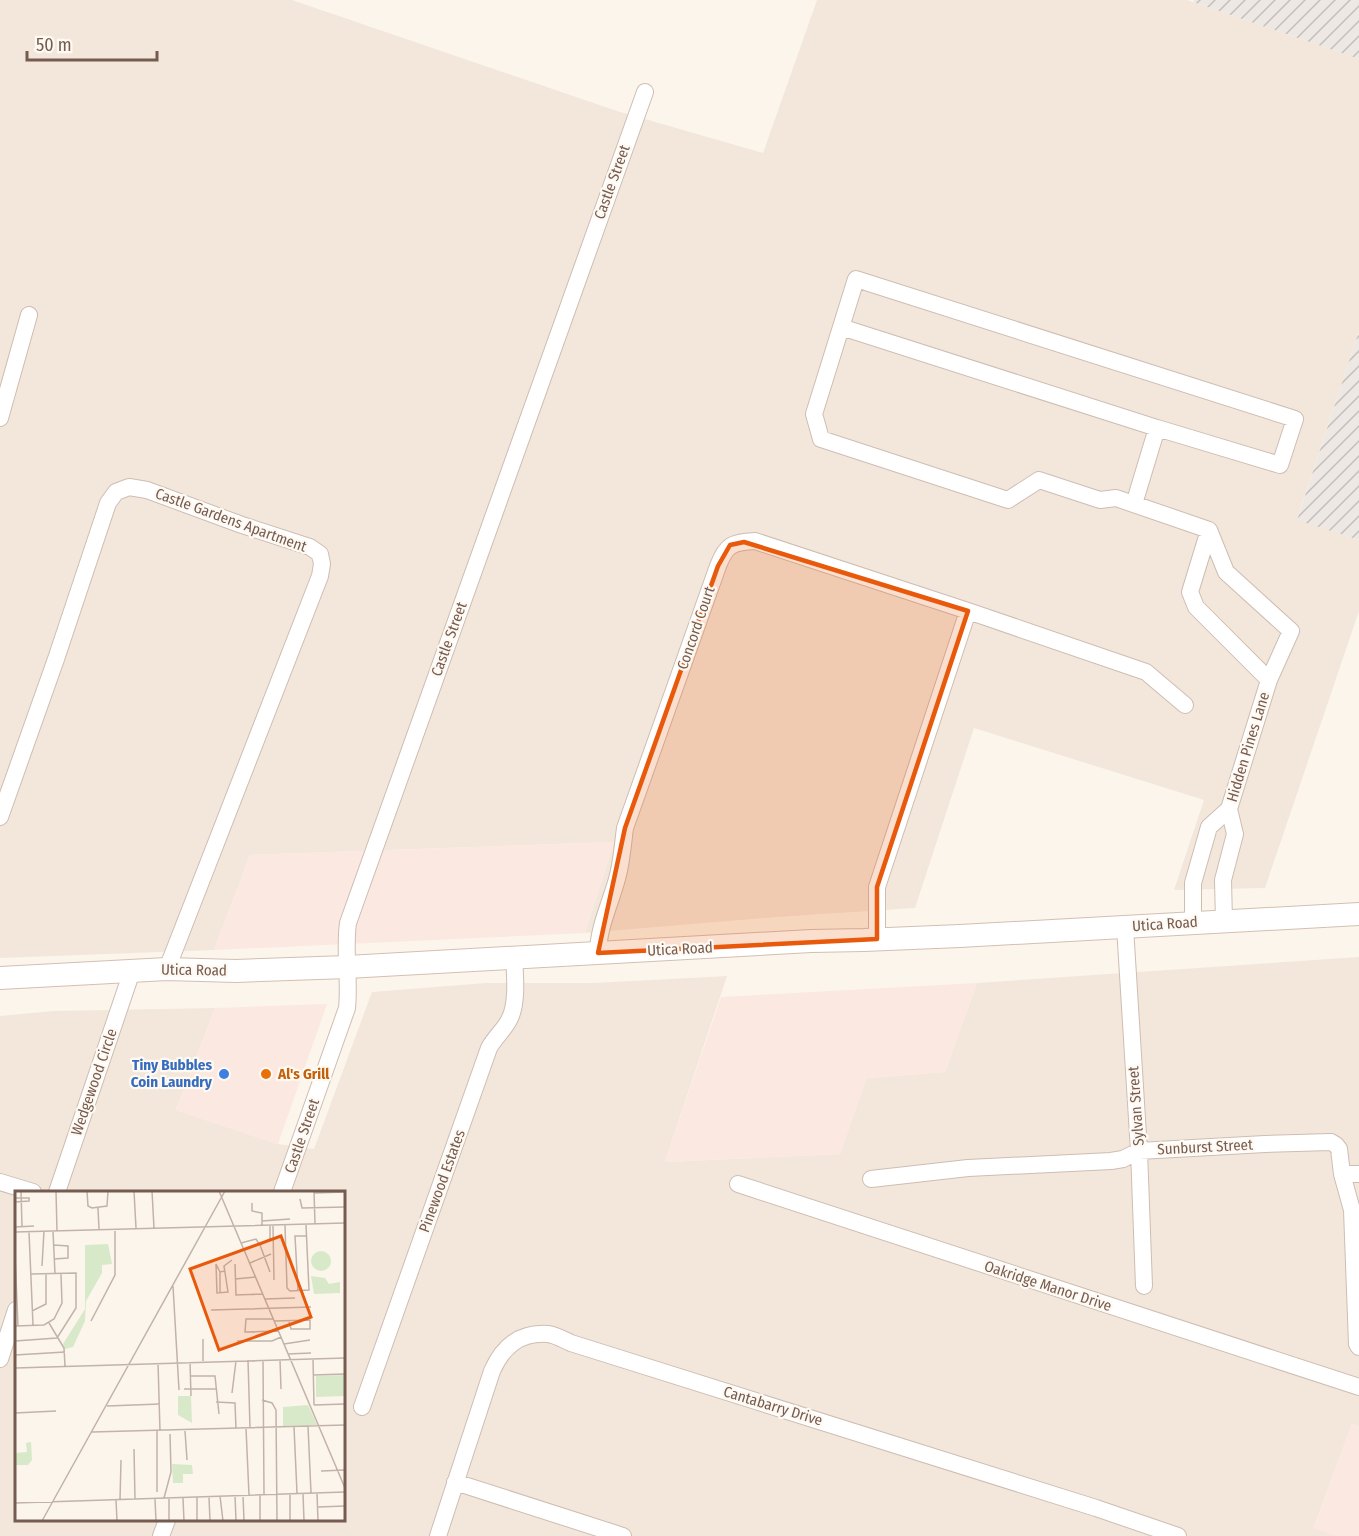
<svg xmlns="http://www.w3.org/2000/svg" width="1359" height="1536" font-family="'Fira Sans Condensed',sans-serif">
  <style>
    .residential { fill: #f3e7db; fill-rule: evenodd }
    .commercial { fill: #fbe8e1 }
    .industrial { fill: url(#industrial-furrows) }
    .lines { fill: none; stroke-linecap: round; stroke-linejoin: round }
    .minor-casing { stroke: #cebdb2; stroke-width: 18 }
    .secondary-casing { stroke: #d3bfb2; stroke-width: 24 }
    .minor { stroke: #fff; stroke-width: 16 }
    .secondary { stroke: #fff; stroke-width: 22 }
    .marked { fill: #e8590c; fill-opacity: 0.2; stroke: #e8590c; stroke-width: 4.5; stroke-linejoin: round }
    .shop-dot { fill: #3f7fe0; stroke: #fef9f2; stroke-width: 2 }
    .food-dot { fill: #e8710a; stroke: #fef9f2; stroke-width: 2 }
    .labels { text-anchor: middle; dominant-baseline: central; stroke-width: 4.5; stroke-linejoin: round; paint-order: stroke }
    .street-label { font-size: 15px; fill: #765c50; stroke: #fef9f2 }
    .shop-label { font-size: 15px; font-weight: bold; fill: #366cbe; stroke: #fef9f2; text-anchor: end }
    .food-label { font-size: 15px; font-weight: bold; fill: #c56008; stroke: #fef9f2; text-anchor: start }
    .inset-road { fill: none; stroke: #c2b3a9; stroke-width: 1.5 }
    .view { fill: #e8590c; fill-opacity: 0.15; stroke: #e8590c; stroke-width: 3 }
    .inset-edge { fill: none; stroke: #765c50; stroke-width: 3 }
  </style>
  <defs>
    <pattern id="industrial-furrows" width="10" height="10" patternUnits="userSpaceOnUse" patternTransform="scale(1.5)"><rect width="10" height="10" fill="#eee8e4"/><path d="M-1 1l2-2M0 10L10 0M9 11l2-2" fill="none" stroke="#c5bfbb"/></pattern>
  </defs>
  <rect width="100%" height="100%" fill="#fcf5ec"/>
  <path class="residential" d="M 0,0 L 292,0 L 617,111 L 763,153 L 817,0 L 1187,0 L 1359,59 L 1359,331 L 1297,519 L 1359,540 L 1359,611 L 1265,888 L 1174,890 L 1204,800 L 974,728 L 915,908 L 777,917 L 585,933 L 614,842 L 250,855 L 214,950 L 0,958 Z
    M 1359,957 L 1359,1426 L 1352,1424 L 1314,1527 L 1337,1536 L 0,1536 L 0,1016 L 53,1011 L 215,1008 L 176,1110 L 278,1144 L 314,1149 L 372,992 L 486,983 L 594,983 L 727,976 L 665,1162 L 840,1154 L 866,1078 L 945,1072 L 977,983 ZM 16,1192 L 344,1192 L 344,1520 L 16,1520 Z"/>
  <path class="commercial" d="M 614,842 L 585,933 L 214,950 L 250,855 Z
    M 977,983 L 945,1072 L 867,1078 L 840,1154 L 665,1162 L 721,997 Z
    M 327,1004 L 278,1144 L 176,1110 L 215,1008 Z
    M 1352,1424 L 1359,1426 L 1359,1536 L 1337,1536 L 1314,1528 Z"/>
  <path class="industrial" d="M 1194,0 L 1359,0 L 1359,59 L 1193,2 Z
    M 1359,331 L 1359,540 L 1297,520 Z"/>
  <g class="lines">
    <g class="minor-casing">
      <path id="minor" d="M 841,327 L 1157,428
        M 0,418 L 29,315
        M 1134,504 L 1157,428 L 1280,465 L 1295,419 L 856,279 L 814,414 L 821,439 L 1008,500 L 1039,480 L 1100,500 L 1116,498 L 1209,530 L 1226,572 L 1291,631 L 1269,680 L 1229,809 L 1209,827 L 1193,883 L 1193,922
        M 1209,530 L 1190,592 L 1196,607 L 1269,680
        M 0,817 L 56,659 L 108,503 L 116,492 L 129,487 L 147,490 L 242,525 L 310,547 L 320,554 L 322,564 L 320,576 L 167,969
        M 1224,921 L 1223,880 L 1235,834 L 1229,809
        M 1125,927 L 1139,1151 L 1144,1286
        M 877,939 L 877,887 L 968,611
        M 598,953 C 598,927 612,900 618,875 C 622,859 623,843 625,828 L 718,566 C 726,545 732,542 755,541 L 968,611 L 1146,672 L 1185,705
        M 1342,1174 L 1359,1174
        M 871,1179 L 968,1168 L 1111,1161 L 1123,1159 L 1139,1151 L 1265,1144 L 1331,1142 L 1336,1145 L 1339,1149 L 1342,1174 L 1352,1210 L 1357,1344 L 1359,1347
        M 0,1182 L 33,1192
        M 738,1184 L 1359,1387
        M 57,1192 L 132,971
        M 282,1192 L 347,1008 C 350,979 344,951 348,923 L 645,92
        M 0,1359 L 16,1310
        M 362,1407 L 489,1048 C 495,1037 504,1030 509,1020 C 518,1004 515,975 514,957
        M 455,1482 L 623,1536
        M 161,1536 L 167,1520
        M 438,1536 L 492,1371 C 503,1346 520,1332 548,1334 C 556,1335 564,1340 571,1343 L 1096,1508 L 1178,1536"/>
    </g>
    <g class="secondary-casing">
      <path id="secondary" d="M 0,978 L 167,969 L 236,971 L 347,967 L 811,941 L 864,940 L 960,936 L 1359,914"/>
    </g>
    <use href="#minor" class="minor"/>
    <use href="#secondary" class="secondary"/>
  </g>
  <path class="marked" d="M 744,542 L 968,611 L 877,887 L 877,939 L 598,953 L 625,828 L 718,566 L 730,545 Z"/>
  <circle class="shop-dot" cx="224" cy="1074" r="6"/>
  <circle class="food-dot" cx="266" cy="1074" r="6"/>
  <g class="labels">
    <g class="street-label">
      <text transform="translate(612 182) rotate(-70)">Castle Street</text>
      <text transform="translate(231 520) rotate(20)">Castle Gardens Apartment</text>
      <text transform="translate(696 628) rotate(-71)">Concord Court</text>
      <text transform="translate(449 639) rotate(-70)">Castle Street</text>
      <text transform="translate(1248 747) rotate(-73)">Hidden Pines Lane</text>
      <text transform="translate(1165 924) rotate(-4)">Utica Road</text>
      <text transform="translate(680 949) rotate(-3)">Utica Road</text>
      <text transform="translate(194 970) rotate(1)">Utica Road</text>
      <text transform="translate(94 1082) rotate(-71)">Wedgewood Circle</text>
      <text transform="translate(1136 1106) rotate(-94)">Sylvan Street</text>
      <text transform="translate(302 1136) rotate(-71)">Castle Street</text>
      <text transform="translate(1205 1147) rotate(-3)">Sunburst Street</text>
      <text transform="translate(442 1181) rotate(-70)">Pinewood Estates</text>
      <text transform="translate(1048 1286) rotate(18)">Oakridge Manor Drive</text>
      <text transform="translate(773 1406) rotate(17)">Cantabarry Drive</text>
    </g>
    <g class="shop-label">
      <text x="212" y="1065">Tiny Bubbles<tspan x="212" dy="17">Coin Laundry</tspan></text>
    </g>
    <g class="food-label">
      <text x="278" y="1074">Al's Grill</text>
    </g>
  </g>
  <g transform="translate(15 1191)">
    <rect width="330" height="330" fill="#fcf5ec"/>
    <path d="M 16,251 L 17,269 L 13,274 L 0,274 L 0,262 L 12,261 L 11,252 ZM 157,273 L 177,274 L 178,283 L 168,283 L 168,292 L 158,292 Z" fill="#d8e9ca"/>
    <path d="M 163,205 L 176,205 L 177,232 L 163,224 Z" fill="#d8e9ca"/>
    <path d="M 93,53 L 97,73 L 87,74 L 87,82 L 71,110 L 70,130 L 58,156 L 50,158 L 48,153 L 70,118 L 70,54 ZM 330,184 L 330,205 L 301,206 L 301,185 ZM 293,214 L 302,234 L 268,235 L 268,216 Z" fill="#d8e9ca"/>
    <path d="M296 70a10 10 0 1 1 20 0a10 10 0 1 1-20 0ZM 296,85 L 310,87 L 314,93 L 325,91 L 325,102 L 299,103 ZM 329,185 L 330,203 L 323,204 L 323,196 L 317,196 L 316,204 L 310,205 L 307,186 Z" fill="#d8e9ca"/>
    <path class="inset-road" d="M 6,0 L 7,35M 41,0 L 42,40M 72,0 L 73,15 L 77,17 L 92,15 L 93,0M 119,0 L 121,37M 137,0 L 139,37M 204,0 L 330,297M 299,0 L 300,33M 299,2 L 330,1M 0,7 L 14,7 L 14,10 L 0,11M 285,8 L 287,17 L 330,16M 237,12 L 237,20 L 247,22 L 247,34M 83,17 L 84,38M 247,30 L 275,28M 270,34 L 272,97 L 275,100 L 294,99 L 291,34M 258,35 L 259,89M 0,36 L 19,35M 38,40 L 40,83M 0,41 L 330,32M 14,41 L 18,134M 226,52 L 241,48 L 245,54M 39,54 L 53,55 L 53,67 L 39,68M 245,54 L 255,81M 245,54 L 255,48 L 255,35M 0,64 L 3,135M 235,72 L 256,63M 220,73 L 221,104 L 248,103M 27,75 L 29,40M 210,80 L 205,81 L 201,73 L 202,102 L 213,101 L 209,75 L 217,69M 205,81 L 205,102M 220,88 L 241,86M 158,95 L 164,199M 283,100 L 280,45 L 292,45M 250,108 L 280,107M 196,119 L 296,116M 17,120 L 31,113 L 31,83M 258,128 L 231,128 L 230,141 L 263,140M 76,130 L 100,84 L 100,38M 259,130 L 295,129 L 295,138 L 276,138 L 274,130M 34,132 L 49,157 L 50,175M 0,135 L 29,134 L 39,128 L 47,112 L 46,83M 188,148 L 188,170M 0,150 L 42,147 L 61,117 L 61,82 L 16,83M 222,150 L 257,150 L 266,146M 269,153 L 295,149M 273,163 L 296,162M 0,164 L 50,161M 298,168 L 299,214M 233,169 L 235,237M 248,169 L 249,303M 265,169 L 266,198M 175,171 L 176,205M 143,172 L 145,240M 0,177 L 330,167M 298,184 L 330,183M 175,185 L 200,185 L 204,223M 169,198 L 201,198M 217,202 L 221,170M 247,209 L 257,212 L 261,219 L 262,330M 201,211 L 220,212 L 221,238M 299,214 L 330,213M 92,215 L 145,213M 0,222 L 41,220M 293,235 L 296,302M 279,236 L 282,302M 231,237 L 234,304M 170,240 L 172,269M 77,241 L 330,234M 119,258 L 120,308M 306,280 L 330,279M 142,301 L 142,240M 275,302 L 275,330M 288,302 L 289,330M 302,302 L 303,330M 220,304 L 221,330M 228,304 L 229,330M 245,304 L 245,330M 205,305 L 208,330M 182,306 L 182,330M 194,306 L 195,330M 149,307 L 156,281 L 155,243M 154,307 L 154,330M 168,307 L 169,330M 140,308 L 141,330M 101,309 L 102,330M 105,309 L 106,269M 0,312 L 330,301M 303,316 L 330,315M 27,330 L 210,0"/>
    <path class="view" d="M 266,45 L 296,126 L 204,159 L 175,78 Z"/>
    <rect width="330" height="330" class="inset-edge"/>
  </g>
  <path d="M27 51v9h130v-9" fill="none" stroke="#765c50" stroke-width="3"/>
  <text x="36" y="51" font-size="18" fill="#765c50" stroke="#fef9f2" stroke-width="4.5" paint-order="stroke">50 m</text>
</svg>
